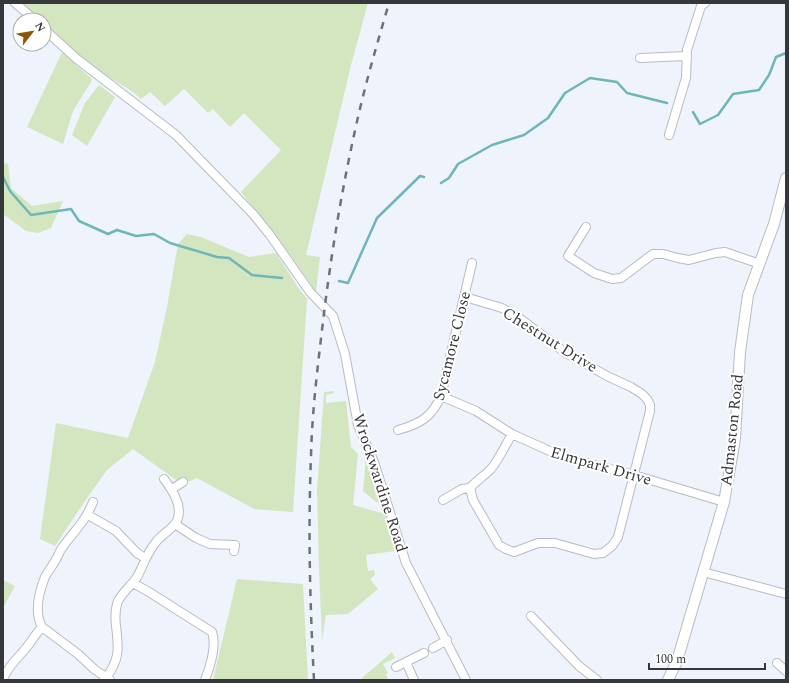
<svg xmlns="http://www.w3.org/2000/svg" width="789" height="683" font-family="Spectral,serif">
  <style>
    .green { fill: #d3e6c0 }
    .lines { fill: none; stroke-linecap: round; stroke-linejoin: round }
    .stream { stroke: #6fb6b8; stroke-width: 2.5 }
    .minor-casing { stroke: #b7bcc4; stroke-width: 10 }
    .tertiary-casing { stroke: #b7bcc4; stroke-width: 12 }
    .minor { stroke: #fff; stroke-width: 8 }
    .tertiary { stroke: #fff; stroke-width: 10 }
    .rail { stroke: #6e7276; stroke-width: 2.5; stroke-dasharray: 7 7; stroke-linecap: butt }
    .labels { text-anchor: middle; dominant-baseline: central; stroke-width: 4; stroke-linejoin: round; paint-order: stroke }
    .street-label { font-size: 16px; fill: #35383b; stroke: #fff }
  </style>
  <rect width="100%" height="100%" fill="#eef3fc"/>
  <path class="green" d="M 22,3 L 368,3 L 351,65 L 306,255 L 320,257 L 316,292 L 292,257 L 241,192 L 281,150 L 244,113 L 230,127 L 213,109 L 208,113 L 184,89 L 165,106 L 150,92 L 141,99 L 133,92 L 99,71 L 48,29 L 44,24 L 44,20 L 40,20 Z
    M 62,52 L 92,79 L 91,82 L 73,111 L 63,144 L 27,127 Z
    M 99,85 L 115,97 L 87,146 L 72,135 L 85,103 Z
    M 3,163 L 8,164 L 11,188 L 32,206 L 63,201 L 51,228 L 38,233 L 26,231 L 3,214 Z
    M 187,234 L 201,237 L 249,257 L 276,253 L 299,289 L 307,299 L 293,512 L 254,509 L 197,478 L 188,482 L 176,480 L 133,449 L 107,470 L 89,495 L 55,546 L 40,539 L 56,423 L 128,438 L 155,362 L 167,307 L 178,244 Z
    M 334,391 L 334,393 L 326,395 L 326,403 L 346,401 L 351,447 L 358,454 L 353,505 L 385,514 L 395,551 L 366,555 L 368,571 L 374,570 L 375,575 L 370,579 L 378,589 L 348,614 L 326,615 L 322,641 L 319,568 L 317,491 L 324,392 Z
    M 366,458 L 370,459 L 377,482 L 382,503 L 376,502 L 363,491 Z
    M 237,579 L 303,584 L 308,680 L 213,680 Z
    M 3,580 L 15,586 L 3,608 Z
    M 392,652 L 395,658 L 383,664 L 388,673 L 386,675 L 389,680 L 363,680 L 362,678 Z"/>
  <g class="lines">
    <path class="stream" d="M 693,112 L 700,124 L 718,115 L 733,94 L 759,90 L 769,75 L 776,57 L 786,53
      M 3,177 L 10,191 L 31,215 L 71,209 L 79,221 L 108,234 L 117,230 L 136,236 L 154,234 L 170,243 L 217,257 L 229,258 L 252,275 L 282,278
      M 441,183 L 449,178 L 458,164 L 492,145 L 524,135 L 548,118 L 565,93 L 590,78 L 617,82 L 627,93 L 667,103
      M 339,281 L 348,283 L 377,218 L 420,176 L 424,177"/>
    <g class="minor-casing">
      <path id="minor" d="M 15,3 L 35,20
        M 44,29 L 77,59 L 176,135 L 253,214 L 270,235 L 310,292 L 333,316 L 345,354 L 358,425 L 374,462 L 406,563 L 466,680
        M 640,58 L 687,56
        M 669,135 L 686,78 L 687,50 L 701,6 L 705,3
        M 586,227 L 568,256 L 594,273 L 612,279 L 621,278 L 653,254 L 663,254 L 678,258 L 689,260 L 716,253 L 725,252 L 760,264
        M 465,297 L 502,308 L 518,317 L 566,353 L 609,377 L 631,387 L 642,394 L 647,399 L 650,405 L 650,411 L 618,537 L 612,546 L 603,553 L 594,554 L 555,543 L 538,543 L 514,552 L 506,549 L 499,545 L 473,500 L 470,488 C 476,481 484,476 491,469 C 499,459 505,446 512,434
        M 441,396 L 476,411 L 512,434 L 563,457 L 634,475 L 724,502
        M 398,430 C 420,424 432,417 441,396 L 472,263
        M 172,489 L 183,482
        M 443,500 L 462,489 L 470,488
        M 93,502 C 85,522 74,531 62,548 C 59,552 58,557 55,561 C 52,567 48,571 45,577 C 39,592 34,612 42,627 L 78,654 L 94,669 L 110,680
        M 88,515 L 116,531 L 137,553 L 145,558
        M 175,524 L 196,538 L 210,544 L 235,545 L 234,551
        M 703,572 L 786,594
        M 133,583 L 149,592 L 212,632 C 217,646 210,667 205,680
        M 531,616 L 579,666 L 597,680
        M 433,648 L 447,640
        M 406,662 L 414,680
        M 777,663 L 786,671
        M 396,667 L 424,653
        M 3,679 C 8,666 18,658 26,648 C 32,641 36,633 42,627
        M 104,680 C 120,661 119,649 116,626 C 115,618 115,609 118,601 C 123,592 131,586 137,577 C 144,565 146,554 156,542 C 162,534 176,527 178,518 C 182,504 172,490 164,479"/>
    </g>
    <g class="tertiary-casing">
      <path id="tertiary" d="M 668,680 L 677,661 L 724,502 L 735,439 L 740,352 L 748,295 L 774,224 L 786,178"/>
    </g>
    <use href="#minor" class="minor"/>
    <use href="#tertiary" class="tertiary"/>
    <path class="rail" d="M 314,680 C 310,606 308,531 311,456 C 312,414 317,372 322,330 C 330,261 341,193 356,126 C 365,85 377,44 389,3"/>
  </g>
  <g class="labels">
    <g class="street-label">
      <text transform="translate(550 340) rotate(32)">Chestnut Drive</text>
      <text transform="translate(452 346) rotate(-76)">Sycamore Close</text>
      <text transform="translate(732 430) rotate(-84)">Admaston Road</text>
      <text transform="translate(601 466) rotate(16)">Elmpark Drive</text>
      <text transform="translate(380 483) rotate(72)">Wrockwardine Road</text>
    </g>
  </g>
  <rect width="789" height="683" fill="none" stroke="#35383b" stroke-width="8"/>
  <g transform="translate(32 32) rotate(59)"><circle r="19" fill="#ffffff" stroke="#aeafb1"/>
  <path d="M0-3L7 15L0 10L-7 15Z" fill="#8b5605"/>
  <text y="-6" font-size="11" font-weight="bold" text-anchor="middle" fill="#35383b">N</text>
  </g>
  <path d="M649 663v6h116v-6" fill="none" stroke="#35383b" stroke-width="2"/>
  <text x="655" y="663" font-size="12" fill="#35383b" stroke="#ffffff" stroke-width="3" paint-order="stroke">100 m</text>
</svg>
